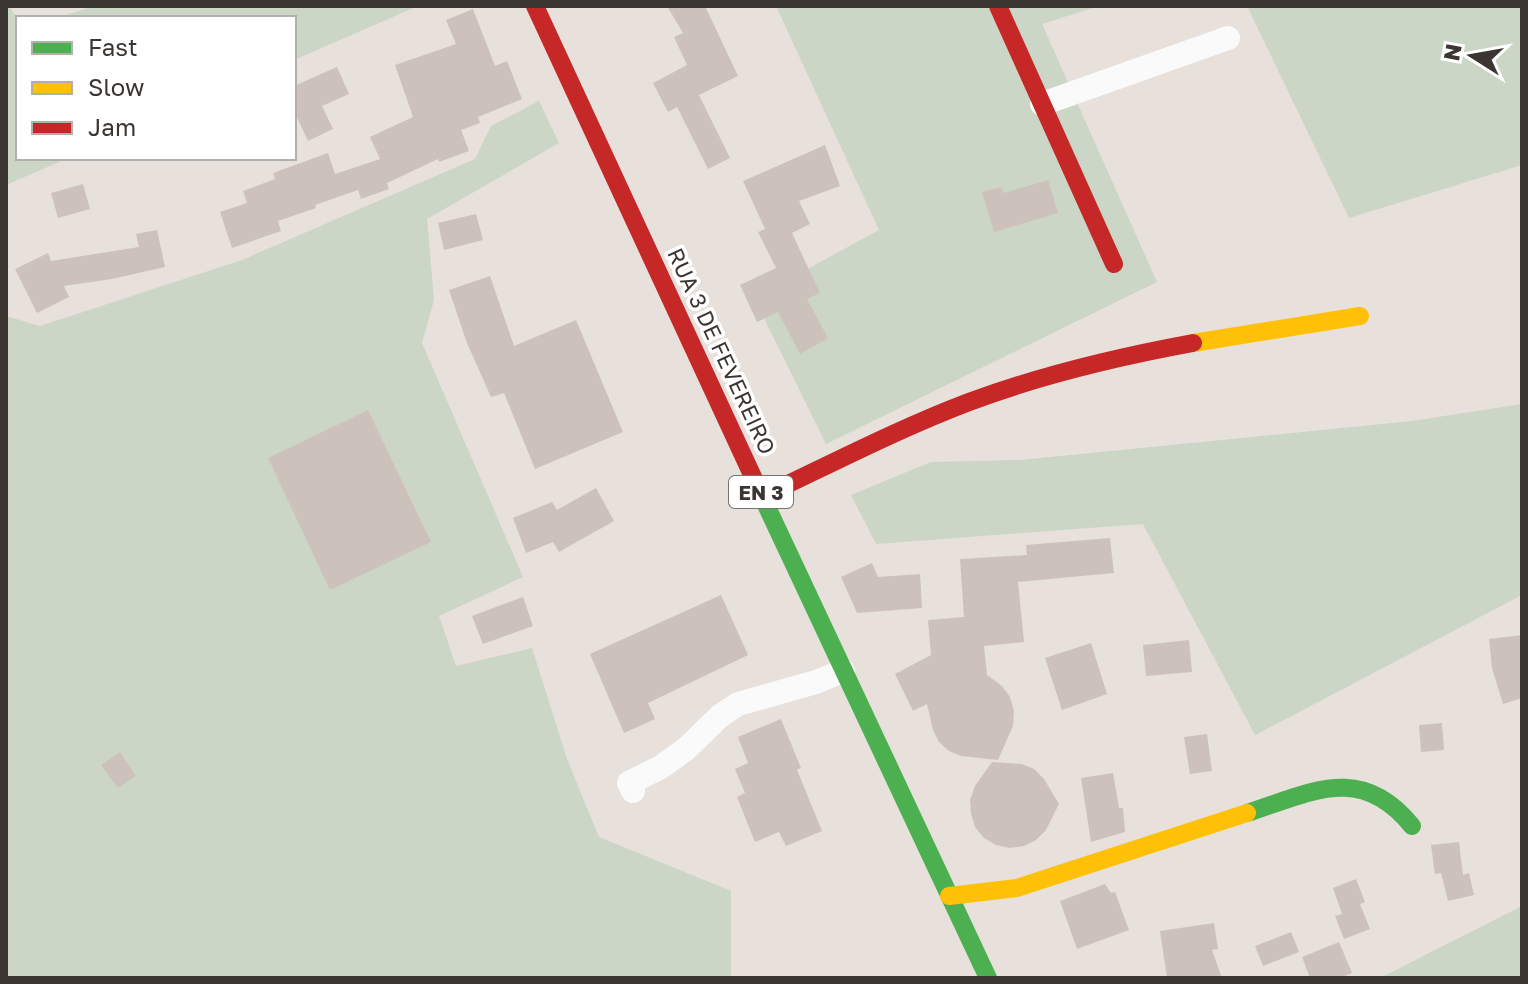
<svg xmlns="http://www.w3.org/2000/svg" width="1528" height="984" font-family="'Golos Text',sans-serif">
  <style>
    .green { fill: #cbd6c6 }
    .building { fill: #cdc2bb }
    .lines { fill: none; stroke-linecap: round; stroke-linejoin: round }
    .street { stroke: #fbfafa; stroke-width: 24 }
    .fast { stroke: #4caf50; stroke-width: 18 }
    .slow { stroke: #ffc107; stroke-width: 18 }
    .jam { stroke: #c62828; stroke-width: 18 }
    .labels { text-anchor: middle; dominant-baseline: central; stroke-width: 7; stroke-linejoin: round; paint-order: stroke }
    .shield { fill: #fff; stroke: #767270; stroke-width: 2 }
    .shield-label { font-size: 20px; font-weight: bold; fill: #3c3633 }
    .street-label { font-size: 22px; fill: #3c3633; stroke: #fff }
  </style>
  <rect width="100%" height="100%" fill="#e7e0db"/>
  <path class="green" d="M 6,6 L 9,6 L 18,19 L 18,158 L 68,158 L 6,185 Z
    M 94,6 L 418,6 L 294,60 L 294,18 L 57,18 Z
    M 776,6 L 1099,6 L 1042,24 L 1157,282 L 826,444 L 754,298 L 879,230 Z
    M 1247,6 L 1522,6 L 1522,165 L 1349,218 Z
    M 539,101 L 559,143 L 427,219 L 434,300 L 422,343 L 523,577 L 439,616 L 456,666 L 532,648 L 567,759 L 599,837 L 731,891 L 731,978 L 6,978 L 6,316 L 40,326 L 242,260 L 475,159 L 491,126 Z
    M 1522,404 L 1522,595 L 1255,735 L 1143,524 L 876,544 L 851,495 L 931,462 L 1020,460 L 1412,421 Z
    M 1522,906 L 1522,978 L 1380,978 Z"/>
  <path class="building" d="M 667,6 L 705,6 L 738,76 L 699,95 L 730,158 L 708,169 L 677,107 L 668,112 L 653,83 L 687,65 L 674,37 L 683,33 Z
    M 473,9 L 495,66 L 507,61 L 522,99 L 478,117 L 480,123 L 461,130 L 469,151 L 439,162 L 438,159 L 387,183 L 389,189 L 361,199 L 358,190 L 315,205 L 316,208 L 278,221 L 281,231 L 232,248 L 220,212 L 247,203 L 243,191 L 275,179 L 273,173 L 328,153 L 335,174 L 380,159 L 370,137 L 413,117 L 395,65 L 456,44 L 446,20 Z
    M 337,67 L 349,94 L 322,106 L 333,129 L 308,141 L 294,111 L 294,86 Z
    M 825,145 L 840,186 L 799,201 L 810,224 L 792,233 L 820,293 L 807,299 L 828,338 L 800,354 L 778,312 L 757,322 L 740,285 L 776,268 L 758,232 L 765,229 L 743,181 Z
    M 1048,180 L 1058,213 L 994,232 L 982,192 L 1002,187 L 1004,193 Z
    M 83,184 L 90,209 L 58,218 L 51,193 Z
    M 476,214 L 483,240 L 444,250 L 438,223 Z
    M 157,230 L 165,267 L 112,279 L 64,286 L 69,297 L 37,313 L 15,269 L 48,253 L 51,261 L 139,247 L 136,234 Z
    M 490,276 L 514,346 L 576,320 L 623,432 L 535,469 L 504,393 L 491,397 L 467,343 L 449,290 Z
    M 368,410 L 431,542 L 330,590 L 268,458 Z
    M 596,488 L 614,521 L 559,552 L 553,542 L 526,553 L 513,518 L 552,502 L 557,510 Z
    M 1110,538 L 1114,573 L 1018,582 L 1024,642 L 984,646 L 987,675 L 1002,686 L 1010,697 L 1014,711 L 1013,726 L 998,760 L 961,756 L 949,751 L 939,742 L 933,730 L 927,704 L 913,711 L 895,674 L 931,655 L 928,620 L 964,617 L 960,559 L 1027,555 L 1026,545 Z
    M 872,563 L 878,577 L 920,574 L 922,608 L 857,613 L 841,577 Z
    M 721,595 L 748,655 L 648,703 L 655,719 L 624,733 L 590,654 Z
    M 523,597 L 533,626 L 483,644 L 472,616 Z
    M 1522,635 L 1522,698 L 1503,704 L 1492,668 L 1489,639 Z
    M 1189,640 L 1192,672 L 1146,676 L 1143,645 Z
    M 1091,643 L 1107,694 L 1062,710 L 1045,658 Z
    M 781,719 L 801,768 L 797,770 L 822,831 L 786,846 L 779,832 L 755,842 L 737,797 L 745,793 L 735,769 L 748,763 L 738,737 Z
    M 1442,723 L 1444,750 L 1421,752 L 1419,725 Z
    M 1207,734 L 1212,771 L 1190,774 L 1184,737 Z
    M 120,752 L 136,776 L 118,788 L 101,765 Z
    M 992,762 L 1022,764 L 1034,769 L 1044,779 L 1059,804 L 1046,830 L 1036,840 L 1024,846 L 1010,848 L 996,845 L 984,838 L 975,827 L 971,814 L 970,800 L 975,786 Z
    M 1113,773 L 1119,808 L 1123,808 L 1125,832 L 1091,842 L 1081,778 Z
    M 1459,842 L 1463,875 L 1469,873 L 1474,895 L 1448,901 L 1441,873 L 1435,874 L 1431,845 Z
    M 1356,879 L 1365,902 L 1360,904 L 1370,929 L 1344,939 L 1335,916 L 1342,914 L 1333,888 Z
    M 1105,884 L 1111,893 L 1115,892 L 1129,930 L 1077,949 L 1060,901 Z
    M 1214,923 L 1218,949 L 1212,950 L 1222,978 L 1167,978 L 1160,931 Z
    M 1291,932 L 1299,952 L 1263,966 L 1255,946 Z
    M 1339,942 L 1352,973 L 1339,978 L 1310,978 L 1302,957 Z"/>
  <g class="lines">
    <path class="street" d="M 1042,104 L 1228,38
      M 633,791 L 629,783 L 661,767 L 686,749 L 720,716 L 738,704 L 816,682 L 843,671"/>
    <path class="fast" d="M 760,492 L 988,978
      M 1247,813 C 1312,792 1361,763 1412,826"/>
    <path class="slow" d="M 1193,343 L 1360,316
      M 949,896 L 1017,888 L 1247,813"/>
    <path class="jam" d="M 535,6 L 760,492
      M 998,6 L 1114,264
      M 763,496 C 831,464 898,429 969,402 C 1041,375 1117,357 1193,343"/>
  </g>
  <g class="labels">
    <rect class="shield" x="729" y="476" width="64" height="32" rx="6"/>
    <g class="shield-label">
      <text x="761" y="492">EN 3</text>
    </g>
    <g class="street-label">
      <text transform="translate(722 351) rotate(65)">RUA 3 DE FEVEREIRO</text>
    </g>
  </g>
  <rect width="1528" height="984" fill="none" stroke="#3c3633" stroke-width="16"/>
  <rect x="16" y="16" width="280" height="144" fill="#ffffff" stroke="#b1afad" stroke-width="2"/>
  <rect x="32" y="42" width="40" height="12" fill="#4caf50" stroke="#b1afad" stroke-width="2"/>
  <text x="88" y="56" font-size="24" fill="#3c3633">Fast</text>
  <rect x="32" y="82" width="40" height="12" fill="#ffc107" stroke="#b1afad" stroke-width="2"/>
  <text x="88" y="96" font-size="24" fill="#3c3633">Slow</text>
  <rect x="32" y="122" width="40" height="12" fill="#c62828" stroke="#b1afad" stroke-width="2"/>
  <text x="88" y="136" font-size="24" fill="#3c3633">Jam</text>
  <g transform="translate(1472 56) rotate(281)" stroke="#ffffff" stroke-width="6" paint-order="stroke">
  <path d="M0-6L14 30L0 20L-14 30Z" fill="#3c3633"/>
  <text y="-12" font-size="22" font-weight="bold" text-anchor="middle" fill="#3c3633">N</text>
  </g>
</svg>
